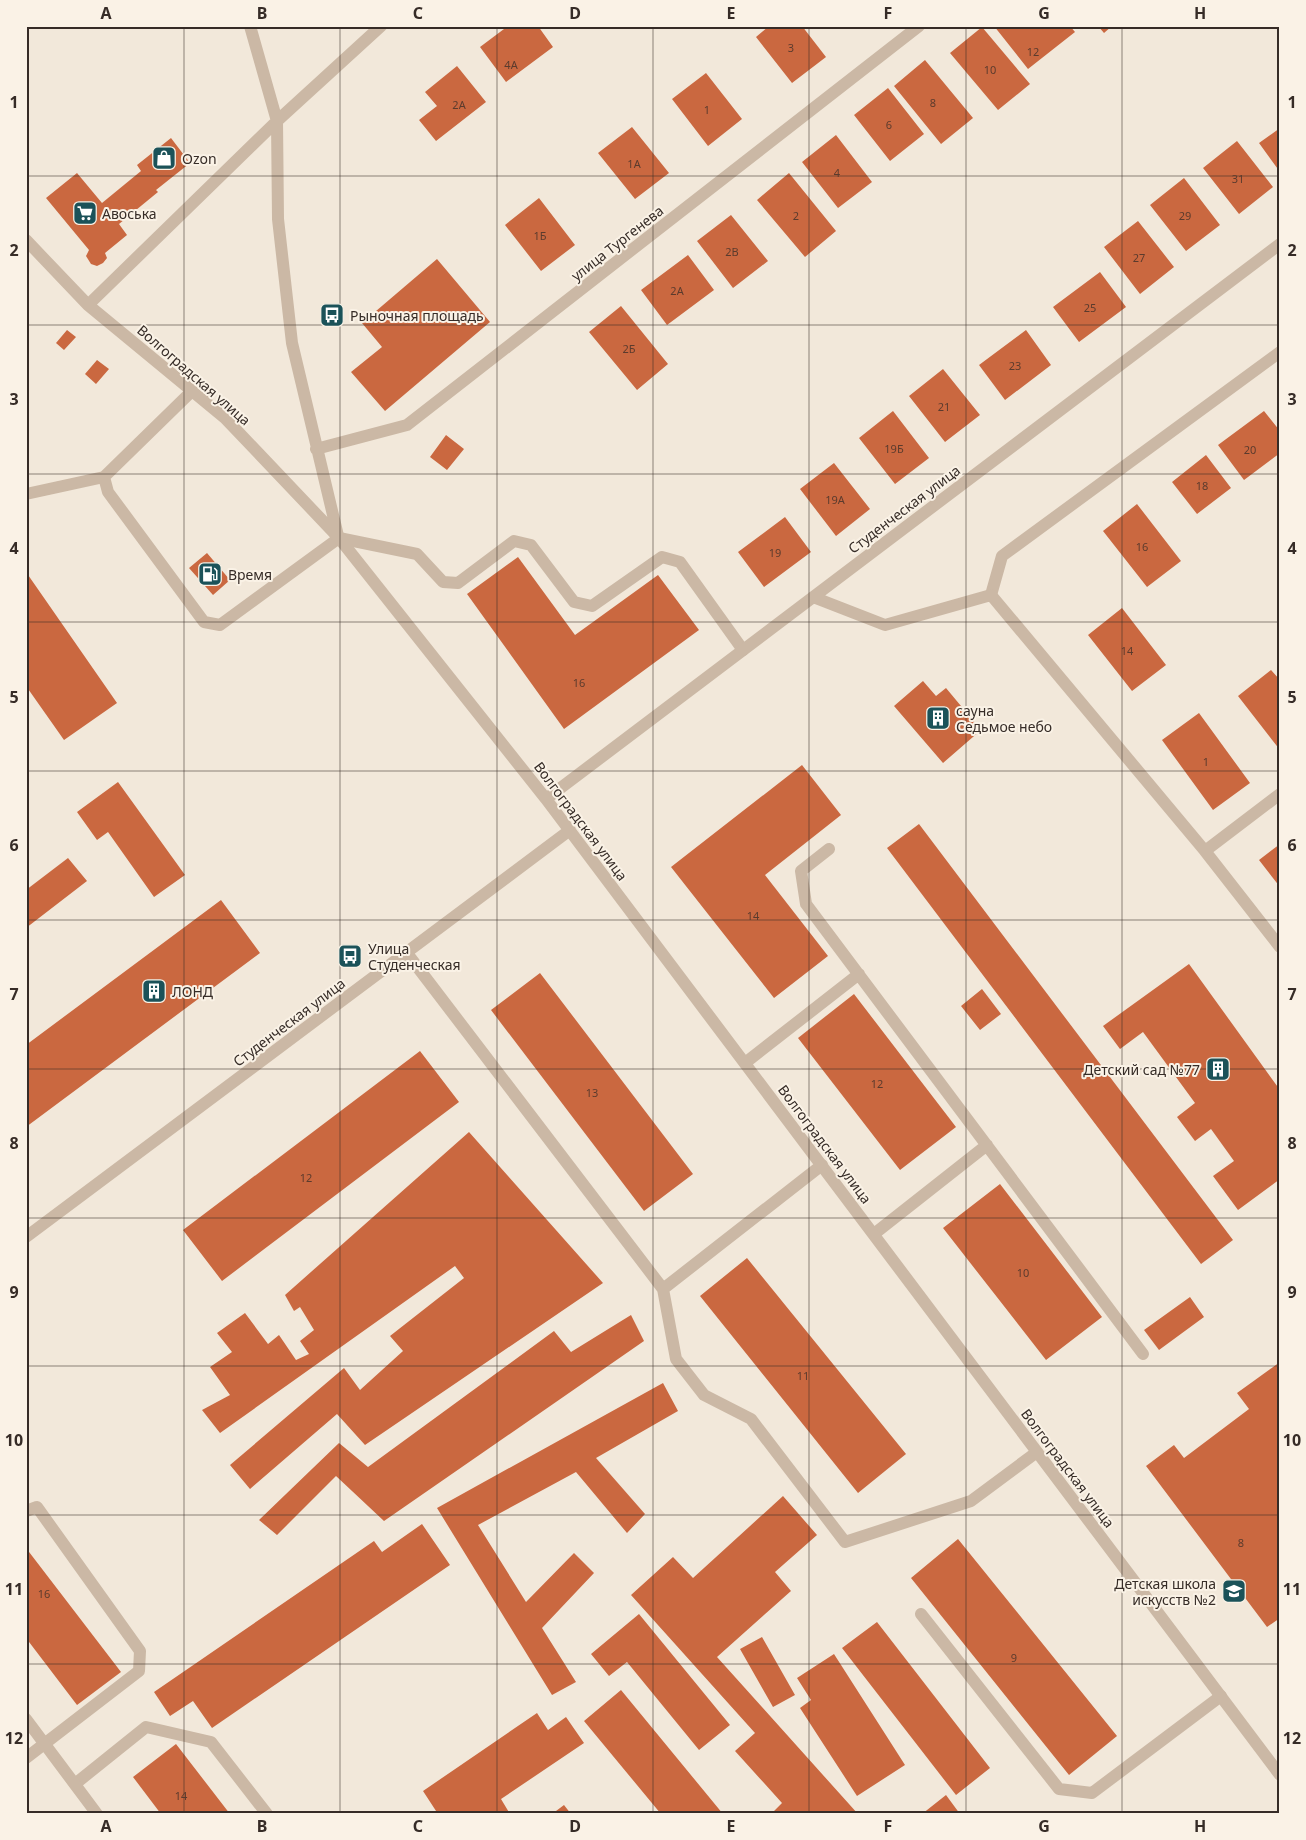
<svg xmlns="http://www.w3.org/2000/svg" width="1306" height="1840" font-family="'Noto Sans',sans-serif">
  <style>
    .building { fill: #ca6840 }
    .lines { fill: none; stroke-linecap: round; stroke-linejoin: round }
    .service { stroke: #cbb8a5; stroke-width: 12 }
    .minor { stroke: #cbb8a5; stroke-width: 12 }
    .grid { fill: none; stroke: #362c27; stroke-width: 1; stroke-opacity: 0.55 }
    .labels { text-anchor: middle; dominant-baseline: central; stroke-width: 4; stroke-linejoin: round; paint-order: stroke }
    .number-label { font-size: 11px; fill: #5b3b2d }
    .poi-label { font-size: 14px; fill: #362c27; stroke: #faf2e6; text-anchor: start }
    .street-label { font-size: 14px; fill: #362c27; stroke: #faf2e6 }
    .neatline { fill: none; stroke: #362c27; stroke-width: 2 }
    .grid-label { font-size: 16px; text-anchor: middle; font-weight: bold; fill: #362c27 }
  </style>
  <rect width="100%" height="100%" fill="#f2e8da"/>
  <path class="building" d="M 508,26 L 538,26 L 553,47 L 506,82 L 480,47 Z
    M 769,26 L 802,26 L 826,57 L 792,83 L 756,37 Z
    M 994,26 L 1070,26 L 1075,32 L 1028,69 Z
    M 1098,26 L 1112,26 L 1104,33 Z
    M 982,27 L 1030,84 L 998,110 L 950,53 Z
    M 925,60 L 973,118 L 941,144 L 894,86 Z
    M 457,66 L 486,102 L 436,141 L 419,120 L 437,106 L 425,92 Z
    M 706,73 L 742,119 L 708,146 L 672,99 Z
    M 888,88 L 924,134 L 890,161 L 854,115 Z
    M 632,127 L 669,173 L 635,199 L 598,153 Z
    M 1280,128 L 1280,172 L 1259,143 Z
    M 836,135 L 872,182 L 838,208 L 802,162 Z
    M 171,138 L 190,163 L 156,190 L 158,192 L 119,224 L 127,235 L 105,253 L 107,258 L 103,263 L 97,266 L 91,264 L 86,256 L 89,250 L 46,198 L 77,173 L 102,203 L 141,171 L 137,165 Z
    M 1237,141 L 1273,187 L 1239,214 L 1203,168 Z
    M 789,173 L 836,231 L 805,257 L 757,200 Z
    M 1184,178 L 1220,225 L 1186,251 L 1150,205 Z
    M 539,198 L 575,245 L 541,271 L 505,225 Z
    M 731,215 L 768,261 L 733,288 L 697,241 Z
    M 1138,221 L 1174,267 L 1140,294 L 1104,247 Z
    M 688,255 L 714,290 L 667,325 L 641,290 Z
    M 437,259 L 490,322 L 385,411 L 351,372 L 382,347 L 362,323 Z
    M 1100,272 L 1126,307 L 1079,342 L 1053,307 Z
    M 621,306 L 668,364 L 637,390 L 589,332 Z
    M 67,330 L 76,337 L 64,350 L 56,343 Z
    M 1026,330 L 1051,365 L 1005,400 L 979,365 Z
    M 97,360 L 109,369 L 96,384 L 85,374 Z
    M 943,369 L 980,415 L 945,442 L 909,396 Z
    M 893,411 L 929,458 L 895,484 L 859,438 Z
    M 1264,411 L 1280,431 L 1280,453 L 1244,480 L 1218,445 Z
    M 446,435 L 464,449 L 447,470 L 430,457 Z
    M 1206,455 L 1231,488 L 1197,514 L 1172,482 Z
    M 834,463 L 870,509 L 836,536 L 800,489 Z
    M 1137,504 L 1181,561 L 1147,587 L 1103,531 Z
    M 785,517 L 811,552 L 764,587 L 738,552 Z
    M 207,553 L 230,580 L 213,595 L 189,568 Z
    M 518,557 L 575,635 L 658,575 L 699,630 L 564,729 L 467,594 Z
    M 26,572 L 117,703 L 64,740 L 26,686 Z
    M 1122,608 L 1166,665 L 1132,691 L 1088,635 Z
    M 1271,670 L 1280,680 L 1280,750 L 1238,696 Z
    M 923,681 L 936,696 L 946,688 L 981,730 L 943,763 L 894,706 Z
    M 1199,713 L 1250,783 L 1213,810 L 1162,740 Z
    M 802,765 L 841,815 L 765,875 L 828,956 L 774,998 L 671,867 Z
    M 118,782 L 185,875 L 154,897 L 108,832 L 97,840 L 77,812 Z
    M 919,824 L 1233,1240 L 1201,1264 L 887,848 Z
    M 1280,844 L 1280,887 L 1259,860 Z
    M 68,858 L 87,881 L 26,928 L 26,890 Z
    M 221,900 L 260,953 L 26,1127 L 26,1045 Z
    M 1189,964 L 1280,1090 L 1280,1179 L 1238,1210 L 1213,1176 L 1234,1161 L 1211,1129 L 1195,1141 L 1177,1117 L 1195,1103 L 1143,1032 L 1120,1049 L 1103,1026 Z
    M 540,973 L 693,1174 L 644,1211 L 491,1010 Z
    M 982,989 L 1001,1014 L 980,1030 L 961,1006 Z
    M 854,994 L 956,1127 L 900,1170 L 798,1038 Z
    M 420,1051 L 459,1102 L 222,1281 L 183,1230 Z
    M 469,1132 L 603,1283 L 365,1445 L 337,1414 L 250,1489 L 230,1465 L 344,1368 L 360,1390 L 403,1351 L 390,1336 L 464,1278 L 455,1266 L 220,1433 L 202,1410 L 230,1395 L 210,1367 L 232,1352 L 217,1333 L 245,1313 L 268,1344 L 279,1335 L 296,1360 L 309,1354 L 300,1341 L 314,1330 L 300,1307 L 294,1311 L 285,1295 Z
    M 1000,1184 L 1102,1317 L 1046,1360 L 943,1228 Z
    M 747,1258 L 906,1454 L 858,1493 L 700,1296 Z
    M 1190,1297 L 1204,1317 L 1159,1350 L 1144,1330 Z
    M 631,1315 L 644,1341 L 384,1521 L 336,1476 L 277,1535 L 259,1520 L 339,1443 L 368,1467 L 554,1331 L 571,1352 Z
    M 1280,1362 L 1280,1618 L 1267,1627 L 1146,1466 L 1174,1445 L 1184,1458 L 1249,1409 L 1237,1393 Z
    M 663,1383 L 678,1411 L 596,1458 L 645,1514 L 627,1533 L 576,1472 L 478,1525 L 526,1602 L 574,1553 L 594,1573 L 542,1628 L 576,1682 L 552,1695 L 437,1508 Z
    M 783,1496 L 817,1535 L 775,1572 L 791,1591 L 717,1657 L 858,1814 L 774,1814 L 773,1812 L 782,1803 L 735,1751 L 755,1733 L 631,1595 L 673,1557 L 693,1578 Z
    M 422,1524 L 450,1565 L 212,1728 L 193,1701 L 170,1716 L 154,1692 L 374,1541 L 382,1552 Z
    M 958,1539 L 1117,1736 L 1069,1775 L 911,1578 Z
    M 26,1548 L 121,1672 L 77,1705 L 26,1638 Z
    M 639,1614 L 730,1725 L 699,1750 L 627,1662 L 609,1676 L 591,1654 Z
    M 877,1622 L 990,1768 L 956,1795 L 842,1648 Z
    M 762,1637 L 795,1695 L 773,1707 L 740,1649 Z
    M 834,1654 L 905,1765 L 857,1796 L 800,1708 L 811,1700 L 797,1678 Z
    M 621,1690 L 723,1814 L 661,1814 L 584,1721 Z
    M 537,1713 L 548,1730 L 566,1717 L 584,1743 L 501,1799 L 510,1814 L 438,1814 L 423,1791 Z
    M 176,1744 L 230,1814 L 161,1814 L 133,1777 Z
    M 946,1795 L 960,1814 L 922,1814 Z
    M 564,1805 L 571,1814 L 552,1814 Z"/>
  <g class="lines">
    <path class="service" d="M 192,391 L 104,477 L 108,492 L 204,622 L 220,625 L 339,538 L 417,554 L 443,582 L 458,583 L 514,541 L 531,545 L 574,602 L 592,606 L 662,557 L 680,562 L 743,650
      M 26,494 L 104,477
      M 991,595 L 1002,556 L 1280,352
      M 829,849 L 801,871 L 806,904 L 1143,1354
      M 406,952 L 663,1289 L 822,1165
      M 745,1063 L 859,974
      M 874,1234 L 987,1145
      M 663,1289 L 676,1359 L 704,1395 L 751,1419 L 845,1542 L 971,1501 L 1037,1452
      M 26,1511 L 37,1507 L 140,1651 L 139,1671 L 26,1758
      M 921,1614 L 1059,1789 L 1092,1793 L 1221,1696
      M 75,1784 L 146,1727 L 211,1742 L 267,1814"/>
    <path class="minor" d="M 250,26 L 277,121 L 278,219 L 292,343 L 338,536
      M 26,240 L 88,305 L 225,418 L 339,538 L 546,799 L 1280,1775
      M 88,305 L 277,121 L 381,26
      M 316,449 L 407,425 L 919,26
      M 813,597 L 885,625 L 991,595 L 1205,851 L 1280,947
      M 546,799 L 1280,244
      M 1205,851 L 1280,794
      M 26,1237 L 570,830
      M 26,1719 L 97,1814"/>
  </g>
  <path class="grid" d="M 184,26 L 184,1814M 340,26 L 340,1814M 497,26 L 497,1814M 653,26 L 653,1814M 809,26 L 809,1814M 966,26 L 966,1814M 1122,26 L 1122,1814M 26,176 L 1280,176M 26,325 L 1280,325M 26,474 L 1280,474M 26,622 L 1280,622M 26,771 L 1280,771M 26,920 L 1280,920M 26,1069 L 1280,1069M 26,1218 L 1280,1218M 26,1366 L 1280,1366M 26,1515 L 1280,1515M 26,1664 L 1280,1664"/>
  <defs>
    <g id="shop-square" transform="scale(1.25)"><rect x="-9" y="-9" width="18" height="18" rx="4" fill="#1b5259" stroke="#faf2e6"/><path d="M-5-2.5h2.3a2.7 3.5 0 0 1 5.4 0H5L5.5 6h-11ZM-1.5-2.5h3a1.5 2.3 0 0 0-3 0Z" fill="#fff"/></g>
    <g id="supermarket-square" transform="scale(1.25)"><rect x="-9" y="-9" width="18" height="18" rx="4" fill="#1b5259" stroke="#faf2e6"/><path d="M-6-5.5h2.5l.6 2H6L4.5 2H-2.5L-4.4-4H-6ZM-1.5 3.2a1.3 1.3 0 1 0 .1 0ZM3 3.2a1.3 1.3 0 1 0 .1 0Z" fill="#fff"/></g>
    <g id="bus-square" transform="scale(1.25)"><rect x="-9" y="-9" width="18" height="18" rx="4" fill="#1b5259" stroke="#faf2e6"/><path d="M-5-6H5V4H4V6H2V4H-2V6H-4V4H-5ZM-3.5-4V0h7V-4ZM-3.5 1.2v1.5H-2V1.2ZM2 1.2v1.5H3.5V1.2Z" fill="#fff"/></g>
    <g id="fuel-square" transform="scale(1.25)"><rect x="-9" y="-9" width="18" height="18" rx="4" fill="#1b5259" stroke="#faf2e6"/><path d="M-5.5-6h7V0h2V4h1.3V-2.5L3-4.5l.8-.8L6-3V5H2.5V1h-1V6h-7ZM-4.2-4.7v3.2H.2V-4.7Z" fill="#fff"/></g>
    <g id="building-square" transform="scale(1.25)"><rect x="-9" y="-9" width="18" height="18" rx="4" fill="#1b5259" stroke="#faf2e6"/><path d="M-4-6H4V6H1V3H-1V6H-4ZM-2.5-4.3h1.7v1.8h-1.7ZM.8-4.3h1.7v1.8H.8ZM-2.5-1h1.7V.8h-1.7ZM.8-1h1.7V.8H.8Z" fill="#fff"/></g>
    <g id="school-square" transform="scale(1.25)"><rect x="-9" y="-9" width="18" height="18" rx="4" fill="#1b5259" stroke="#faf2e6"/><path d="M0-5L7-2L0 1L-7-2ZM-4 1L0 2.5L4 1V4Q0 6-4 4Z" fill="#fff"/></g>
  </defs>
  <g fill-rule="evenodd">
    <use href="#shop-square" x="164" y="158"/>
    <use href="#supermarket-square" x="85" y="213"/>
    <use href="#bus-square" x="332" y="315"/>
    <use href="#fuel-square" x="210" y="574"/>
    <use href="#building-square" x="938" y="718"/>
    <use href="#bus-square" x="350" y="956"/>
    <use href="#building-square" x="154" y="991"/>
    <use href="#building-square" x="1218" y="1069"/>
    <use href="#school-square" x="1234" y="1591"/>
  </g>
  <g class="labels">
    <g class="number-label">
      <text x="791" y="47">3</text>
      <text x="1033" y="51">12</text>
      <text x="511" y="64">4А</text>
      <text x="990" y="69">10</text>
      <text x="933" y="102">8</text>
      <text x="459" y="104">2А</text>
      <text x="707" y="109">1</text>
      <text x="889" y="124">6</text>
      <text x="634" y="163">1А</text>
      <text x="837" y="172">4</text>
      <text x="1238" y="178">31</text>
      <text x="796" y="215">2</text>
      <text x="1185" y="215">29</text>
      <text x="540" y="235">1Б</text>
      <text x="732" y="251">2В</text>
      <text x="1139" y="257">27</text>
      <text x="677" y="290">2А</text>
      <text x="1090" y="307">25</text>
      <text x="629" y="348">2Б</text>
      <text x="1015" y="365">23</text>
      <text x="944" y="406">21</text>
      <text x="894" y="448">19Б</text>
      <text x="1250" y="449">20</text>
      <text x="1202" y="485">18</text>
      <text x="835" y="499">19А</text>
      <text x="1142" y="546">16</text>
      <text x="775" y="552">19</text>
      <text x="1127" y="650">14</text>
      <text x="579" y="682">16</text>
      <text x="1206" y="761">1</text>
      <text x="753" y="915">14</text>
      <text x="877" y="1083">12</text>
      <text x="592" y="1092">13</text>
      <text x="306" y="1177">12</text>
      <text x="1023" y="1272">10</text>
      <text x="803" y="1375">11</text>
      <text x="1241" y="1542">8</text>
      <text x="44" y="1593">16</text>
      <text x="1014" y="1657">9</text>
      <text x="181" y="1795">14</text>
    </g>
    <g class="poi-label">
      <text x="182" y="158">Ozon</text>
      <text x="102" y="213">Авоська</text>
      <text x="350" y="315">Рыночная площадь</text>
      <text x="228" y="574">Время</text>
      <text x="956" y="710">сауна<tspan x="956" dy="16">Седьмое небо</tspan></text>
      <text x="368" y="948">Улица<tspan x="368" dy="16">Студенческая</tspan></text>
      <text x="172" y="991">ЛОНД</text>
      <text x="1200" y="1069" text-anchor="end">Детский сад №77</text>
      <text x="1216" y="1583" text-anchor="end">Детская школа<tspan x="1216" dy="16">искусств №2</tspan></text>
    </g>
    <g class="street-label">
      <text transform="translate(617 243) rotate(-38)">улица Тургенева</text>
      <text transform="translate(194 375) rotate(41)">Волгоградская улица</text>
      <text transform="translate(904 509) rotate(-37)">Студенческая улица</text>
      <text transform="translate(581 821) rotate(53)">Волгоградская улица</text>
      <text transform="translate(289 1022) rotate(-37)">Студенческая улица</text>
      <text transform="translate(825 1144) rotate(53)">Волгоградская улица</text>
      <text transform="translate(1068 1468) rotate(53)">Волгоградская улица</text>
    </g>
  </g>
  <rect width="1306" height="1840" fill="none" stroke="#faf2e6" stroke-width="55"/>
  <rect x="28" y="28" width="1250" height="1784" class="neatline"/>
  <g class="grid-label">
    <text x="106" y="19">A</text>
    <text x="262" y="19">B</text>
    <text x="418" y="19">C</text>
    <text x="575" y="19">D</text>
    <text x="731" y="19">E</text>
    <text x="888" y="19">F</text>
    <text x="1044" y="19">G</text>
    <text x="1200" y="19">H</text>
    <text x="14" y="108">1</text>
    <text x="1292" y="108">1</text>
    <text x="14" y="256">2</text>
    <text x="1292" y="256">2</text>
    <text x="14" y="405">3</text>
    <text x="1292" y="405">3</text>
    <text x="14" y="554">4</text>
    <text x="1292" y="554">4</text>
    <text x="14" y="703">5</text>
    <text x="1292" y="703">5</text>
    <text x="14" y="851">6</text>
    <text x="1292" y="851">6</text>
    <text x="14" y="1000">7</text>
    <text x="1292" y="1000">7</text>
    <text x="14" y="1149">8</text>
    <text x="1292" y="1149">8</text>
    <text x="14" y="1298">9</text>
    <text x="1292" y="1298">9</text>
    <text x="14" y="1446">10</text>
    <text x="1292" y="1446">10</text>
    <text x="14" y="1595">11</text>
    <text x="1292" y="1595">11</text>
    <text x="14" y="1744">12</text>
    <text x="1292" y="1744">12</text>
    <text x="106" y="1832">A</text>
    <text x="262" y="1832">B</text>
    <text x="418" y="1832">C</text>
    <text x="575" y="1832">D</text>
    <text x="731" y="1832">E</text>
    <text x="888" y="1832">F</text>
    <text x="1044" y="1832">G</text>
    <text x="1200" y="1832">H</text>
  </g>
</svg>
